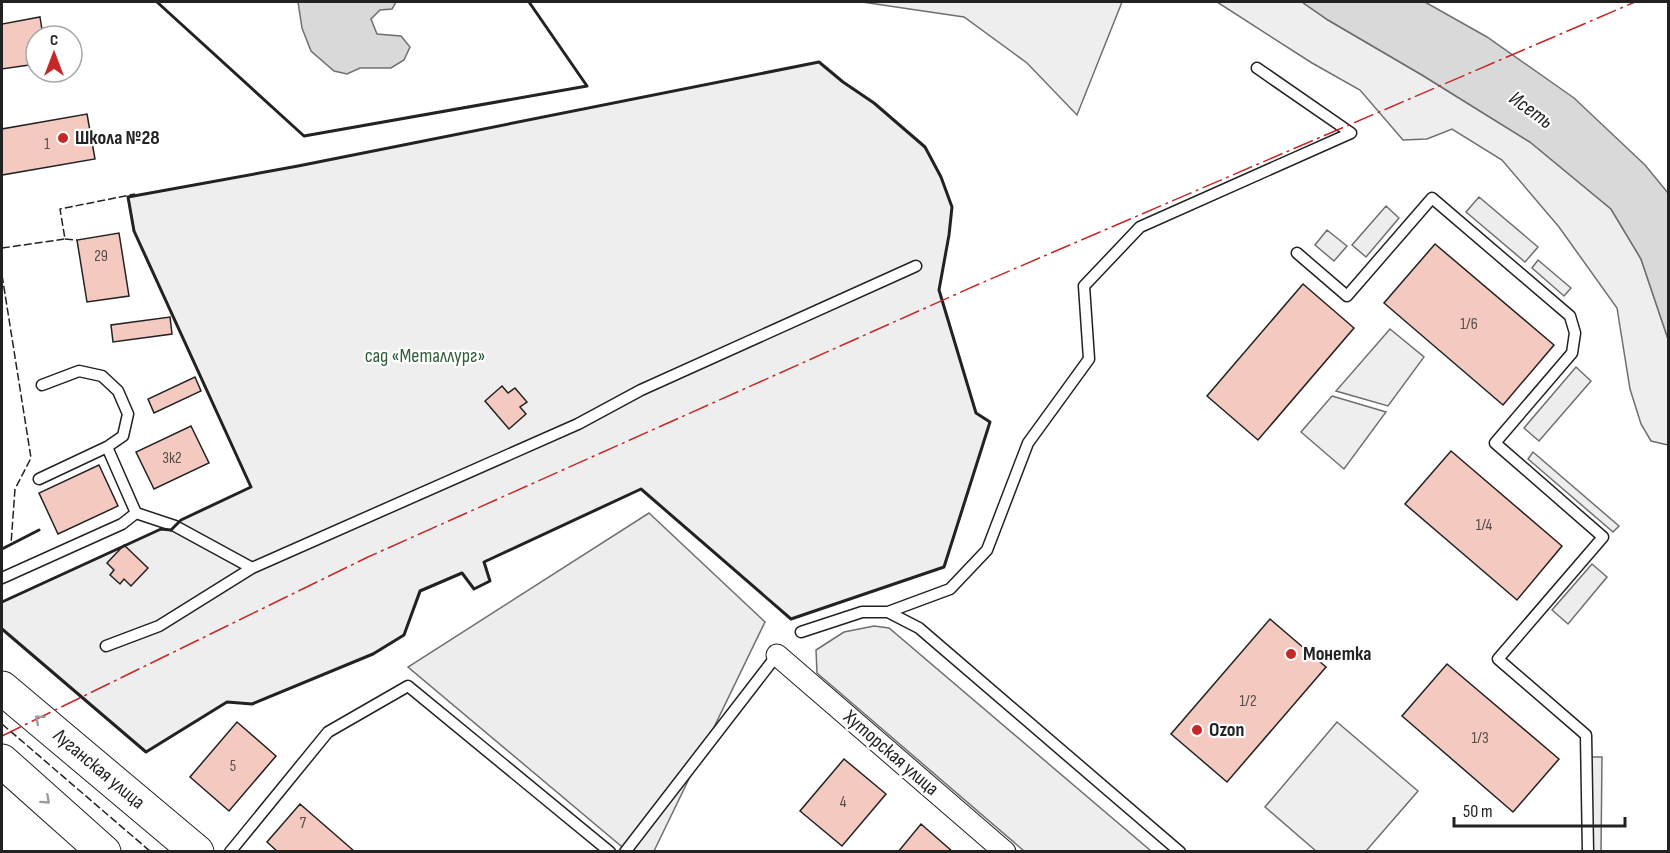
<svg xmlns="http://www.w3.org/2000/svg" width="1670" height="853" font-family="'Sofia Sans Condensed',sans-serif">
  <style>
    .green { fill: #eee; stroke: #6f6f6f; stroke-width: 1.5 }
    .parking { fill: #ededed; stroke: #6f6f6f; stroke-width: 1.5 }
    .water { fill: #d9d9d9; stroke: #6f6f6f; stroke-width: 1.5 }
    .building { fill: #f3c9c0; stroke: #222; stroke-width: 1.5 }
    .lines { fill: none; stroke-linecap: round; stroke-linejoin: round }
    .lane-casing { stroke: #222; stroke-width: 13 }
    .street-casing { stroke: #222; stroke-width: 23 }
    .primary-casing { stroke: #222; stroke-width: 35 }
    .lane { stroke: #fff; stroke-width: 10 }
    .street { stroke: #fff; stroke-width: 21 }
    .primary { stroke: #fff; stroke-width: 33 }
    .fence { stroke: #222; stroke-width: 1.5; stroke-dasharray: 8 3; stroke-linecap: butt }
    .wall { stroke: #222; stroke-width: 3 }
    .power { stroke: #c62828; stroke-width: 1.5; stroke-dasharray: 21 4.5 3 4.5; stroke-linecap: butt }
    .oneway { stroke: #9c9c9c }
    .poi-dot { fill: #c62828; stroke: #fff; stroke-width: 2 }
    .labels { text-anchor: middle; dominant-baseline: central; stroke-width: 4.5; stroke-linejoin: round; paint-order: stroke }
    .number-label { font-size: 16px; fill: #564c4a }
    .poi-label { font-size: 20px; font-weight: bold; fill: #222; stroke: #fff; text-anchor: start }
    .park-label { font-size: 20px; fill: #2f5e38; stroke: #fff }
    .street-label { font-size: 20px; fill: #222; stroke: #fff }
    .water-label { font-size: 21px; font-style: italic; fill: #222; stroke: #fff }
  </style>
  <rect width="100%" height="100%" fill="#fff"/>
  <path class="green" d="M 862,2 L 1122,2 L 1077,115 L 1027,63 L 964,17 Z
    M 1217,2 L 1302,2 L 1328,20 L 1422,75 L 1530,142 L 1611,209 L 1641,259 L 1668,339 L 1668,445 L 1651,441 L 1641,424 L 1630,389 L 1617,308 L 1559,227 L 1502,160 L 1452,129 L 1427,139 L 1403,140 L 1360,90 L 1312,63 Z
    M 819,62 L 843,82 L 874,103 L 925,147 L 941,177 L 952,207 L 949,235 L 939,290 L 976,413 L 990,422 L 944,567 L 791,619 L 641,489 L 484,562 L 490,581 L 474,589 L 462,573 L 421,591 L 404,635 L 373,654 L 252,704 L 227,702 L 146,752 L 2,629 L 2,602 L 161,529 L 171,530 L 181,520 L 251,487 L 134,231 L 128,197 L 298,166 Z
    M 1390,329 L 1424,357 L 1388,406 L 1336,391 Z
    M 1332,396 L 1386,412 L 1344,469 L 1301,432 Z
    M 874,626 L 889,628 L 1151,851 L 1024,851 L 817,673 L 816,650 L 844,632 Z
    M 1337,722 L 1418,791 L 1366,851 L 1316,851 L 1265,807 Z"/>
  <path class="parking" d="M 1479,197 L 1538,247 L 1525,262 L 1466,212 Z
    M 1386,206 L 1399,218 L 1366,257 L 1352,245 Z
    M 1327,230 L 1347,246 L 1334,261 L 1315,245 Z
    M 1538,260 L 1571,288 L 1564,296 L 1532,268 Z
    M 1576,367 L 1591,381 L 1539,441 L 1524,428 Z
    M 1533,452 L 1619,526 L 1613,532 L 1528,459 Z
    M 649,513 L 765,622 L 654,851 L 627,851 L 408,667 Z
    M 1592,564 L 1607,577 L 1568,624 L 1552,610 Z
    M 1590,757 L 1602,757 L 1601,851 L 1589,852 Z"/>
  <path class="water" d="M 298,2 L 396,2 L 392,9 L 380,10 L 371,19 L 377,34 L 401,36 L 410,47 L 404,60 L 391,68 L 360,68 L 347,74 L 334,71 L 311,51 L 302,28 Z
    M 1302,2 L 1425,2 L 1487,37 L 1574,98 L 1645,165 L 1668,193 L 1668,339 L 1641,259 L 1611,209 L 1530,142 L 1422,75 L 1328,20 Z"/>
  <path class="building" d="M 40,17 L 43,36 L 36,36 L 36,64 L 2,69 L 2,24 Z
    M 87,114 L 95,159 L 2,175 L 2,129 Z
    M 119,233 L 129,296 L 87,302 L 77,240 Z
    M 1435,244 L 1554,345 L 1503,405 L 1384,303 Z
    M 1303,284 L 1354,328 L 1258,440 L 1207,396 Z
    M 170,317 L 172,334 L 113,342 L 111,325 Z
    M 195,377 L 201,391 L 154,413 L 148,399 Z
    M 502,386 L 508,393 L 515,388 L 527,402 L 520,407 L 526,414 L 509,429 L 485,401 Z
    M 191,426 L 209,463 L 154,489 L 136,452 Z
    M 1451,451 L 1562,546 L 1517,600 L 1405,504 Z
    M 99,465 L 118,506 L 58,534 L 39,493 Z
    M 124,545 L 148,568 L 131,586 L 124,579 L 120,584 L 110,575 L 114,570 L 107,563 Z
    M 1270,619 L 1326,667 L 1227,782 L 1171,734 Z
    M 1447,664 L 1559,759 L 1513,812 L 1402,716 Z
    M 237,722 L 276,756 L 229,811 L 190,777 Z
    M 844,759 L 886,794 L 842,846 L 800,811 Z
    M 300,804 L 354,851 L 353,852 L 278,852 L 267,842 Z
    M 921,824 L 953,852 L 898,852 Z"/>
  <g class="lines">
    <g class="lane-casing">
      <path id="lane" d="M 1297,253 L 1347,296 L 1432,198 L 1570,316 L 1575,333 L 1572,353 L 1495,443 L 1603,537 L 1498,659 L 1586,735 L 1588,852
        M 39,479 L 107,447
        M 136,513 L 175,526 L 252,568
        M 2,578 L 122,524 L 136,513 L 107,447 L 123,436 L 128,414 L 118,391 L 102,376 L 79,371 L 42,385
        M 888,612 L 950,589 L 987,550 L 1028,443 L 1089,359 L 1084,286 L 1140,227 L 1351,133 L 1257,68
        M 801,632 L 862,612 L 888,612 L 919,628 L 1180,852
        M 106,646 L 159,626 L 252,568 L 578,424 L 641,390 L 916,266
        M 230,852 L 328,732 L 408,686 L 610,852
        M 625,852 L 777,655"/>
    </g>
    <g class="street-casing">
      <path id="street" d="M 777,655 L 1005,852"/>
    </g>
    <g class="primary-casing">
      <path id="primary" d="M 2,688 L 197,852
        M 2,761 L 104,852"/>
    </g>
    <use href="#lane" class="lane"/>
    <use href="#street" class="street"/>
    <use href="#primary" class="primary"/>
    <path class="fence" d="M 65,239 L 77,240
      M 2,248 L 65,239 L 60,209 L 135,194
      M 2,275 L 31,458 L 15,489 L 11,544
      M 2,724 L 151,852"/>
    <path class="wall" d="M 157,2 L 304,136 L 587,86 L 529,2
      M 2,549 L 39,530
      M 2,602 L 161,529 L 171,530 L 181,520 L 251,487 L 134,231 L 128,197 L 298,166 L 819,62 L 843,82 L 874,103 L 925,147 L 941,177 L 952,207 L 949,235 L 939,290 L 976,413 L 990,422 L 944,567 L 791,619 L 641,489 L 484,562 L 490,581 L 474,589 L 462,573 L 420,591 L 404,635 L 373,654 L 252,704 L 227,702 L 146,752 L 2,629"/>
    <path class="power" d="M 2,736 L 368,557 L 979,284 L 1635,2"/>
  </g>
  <defs><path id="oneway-chevron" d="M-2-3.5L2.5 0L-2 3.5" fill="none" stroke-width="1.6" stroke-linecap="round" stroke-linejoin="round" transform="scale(1.5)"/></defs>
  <g class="oneway">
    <use href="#oneway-chevron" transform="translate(39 719) rotate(-140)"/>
    <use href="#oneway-chevron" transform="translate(46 800) rotate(42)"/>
  </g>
  <g class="poi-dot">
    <circle cx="63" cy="138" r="6"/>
    <circle cx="1291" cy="654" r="6"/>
    <circle cx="1197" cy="730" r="6"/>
  </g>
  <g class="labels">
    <g class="number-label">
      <text x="47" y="144">1</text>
      <text x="101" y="256">29</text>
      <text x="1469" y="324">1/6</text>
      <text x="172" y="458">3к2</text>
      <text x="1484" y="525">1/4</text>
      <text x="1248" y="701">1/2</text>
      <text x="1480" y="738">1/3</text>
      <text x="233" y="766">5</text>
      <text x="843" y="802">4</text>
      <text x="303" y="823">7</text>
    </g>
    <g class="poi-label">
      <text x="75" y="138">Школа №28</text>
      <text x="1303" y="654">Монетка</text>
      <text x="1209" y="730">Ozon</text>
    </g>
    <g class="park-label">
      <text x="425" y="356">сад «Металлург»</text>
    </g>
    <g class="street-label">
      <text transform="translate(891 753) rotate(41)">Хуторская улица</text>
      <text transform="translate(99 769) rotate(40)">Луганская улица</text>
    </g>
    <g class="water-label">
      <text transform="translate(1531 110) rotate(36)">Исеть</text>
    </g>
  </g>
  <rect width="1670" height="853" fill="none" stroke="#222222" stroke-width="6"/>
  <g transform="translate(54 54)"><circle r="28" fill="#ffffff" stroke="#a7a7a7" stroke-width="1.5"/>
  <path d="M0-4.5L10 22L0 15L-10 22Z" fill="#c62828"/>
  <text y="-9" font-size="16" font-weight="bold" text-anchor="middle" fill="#222222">С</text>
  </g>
  <path d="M1454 817v9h171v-9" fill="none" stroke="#222222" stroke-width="3"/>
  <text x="1463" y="817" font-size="18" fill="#222222" stroke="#ffffff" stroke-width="4.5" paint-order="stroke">50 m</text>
</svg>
